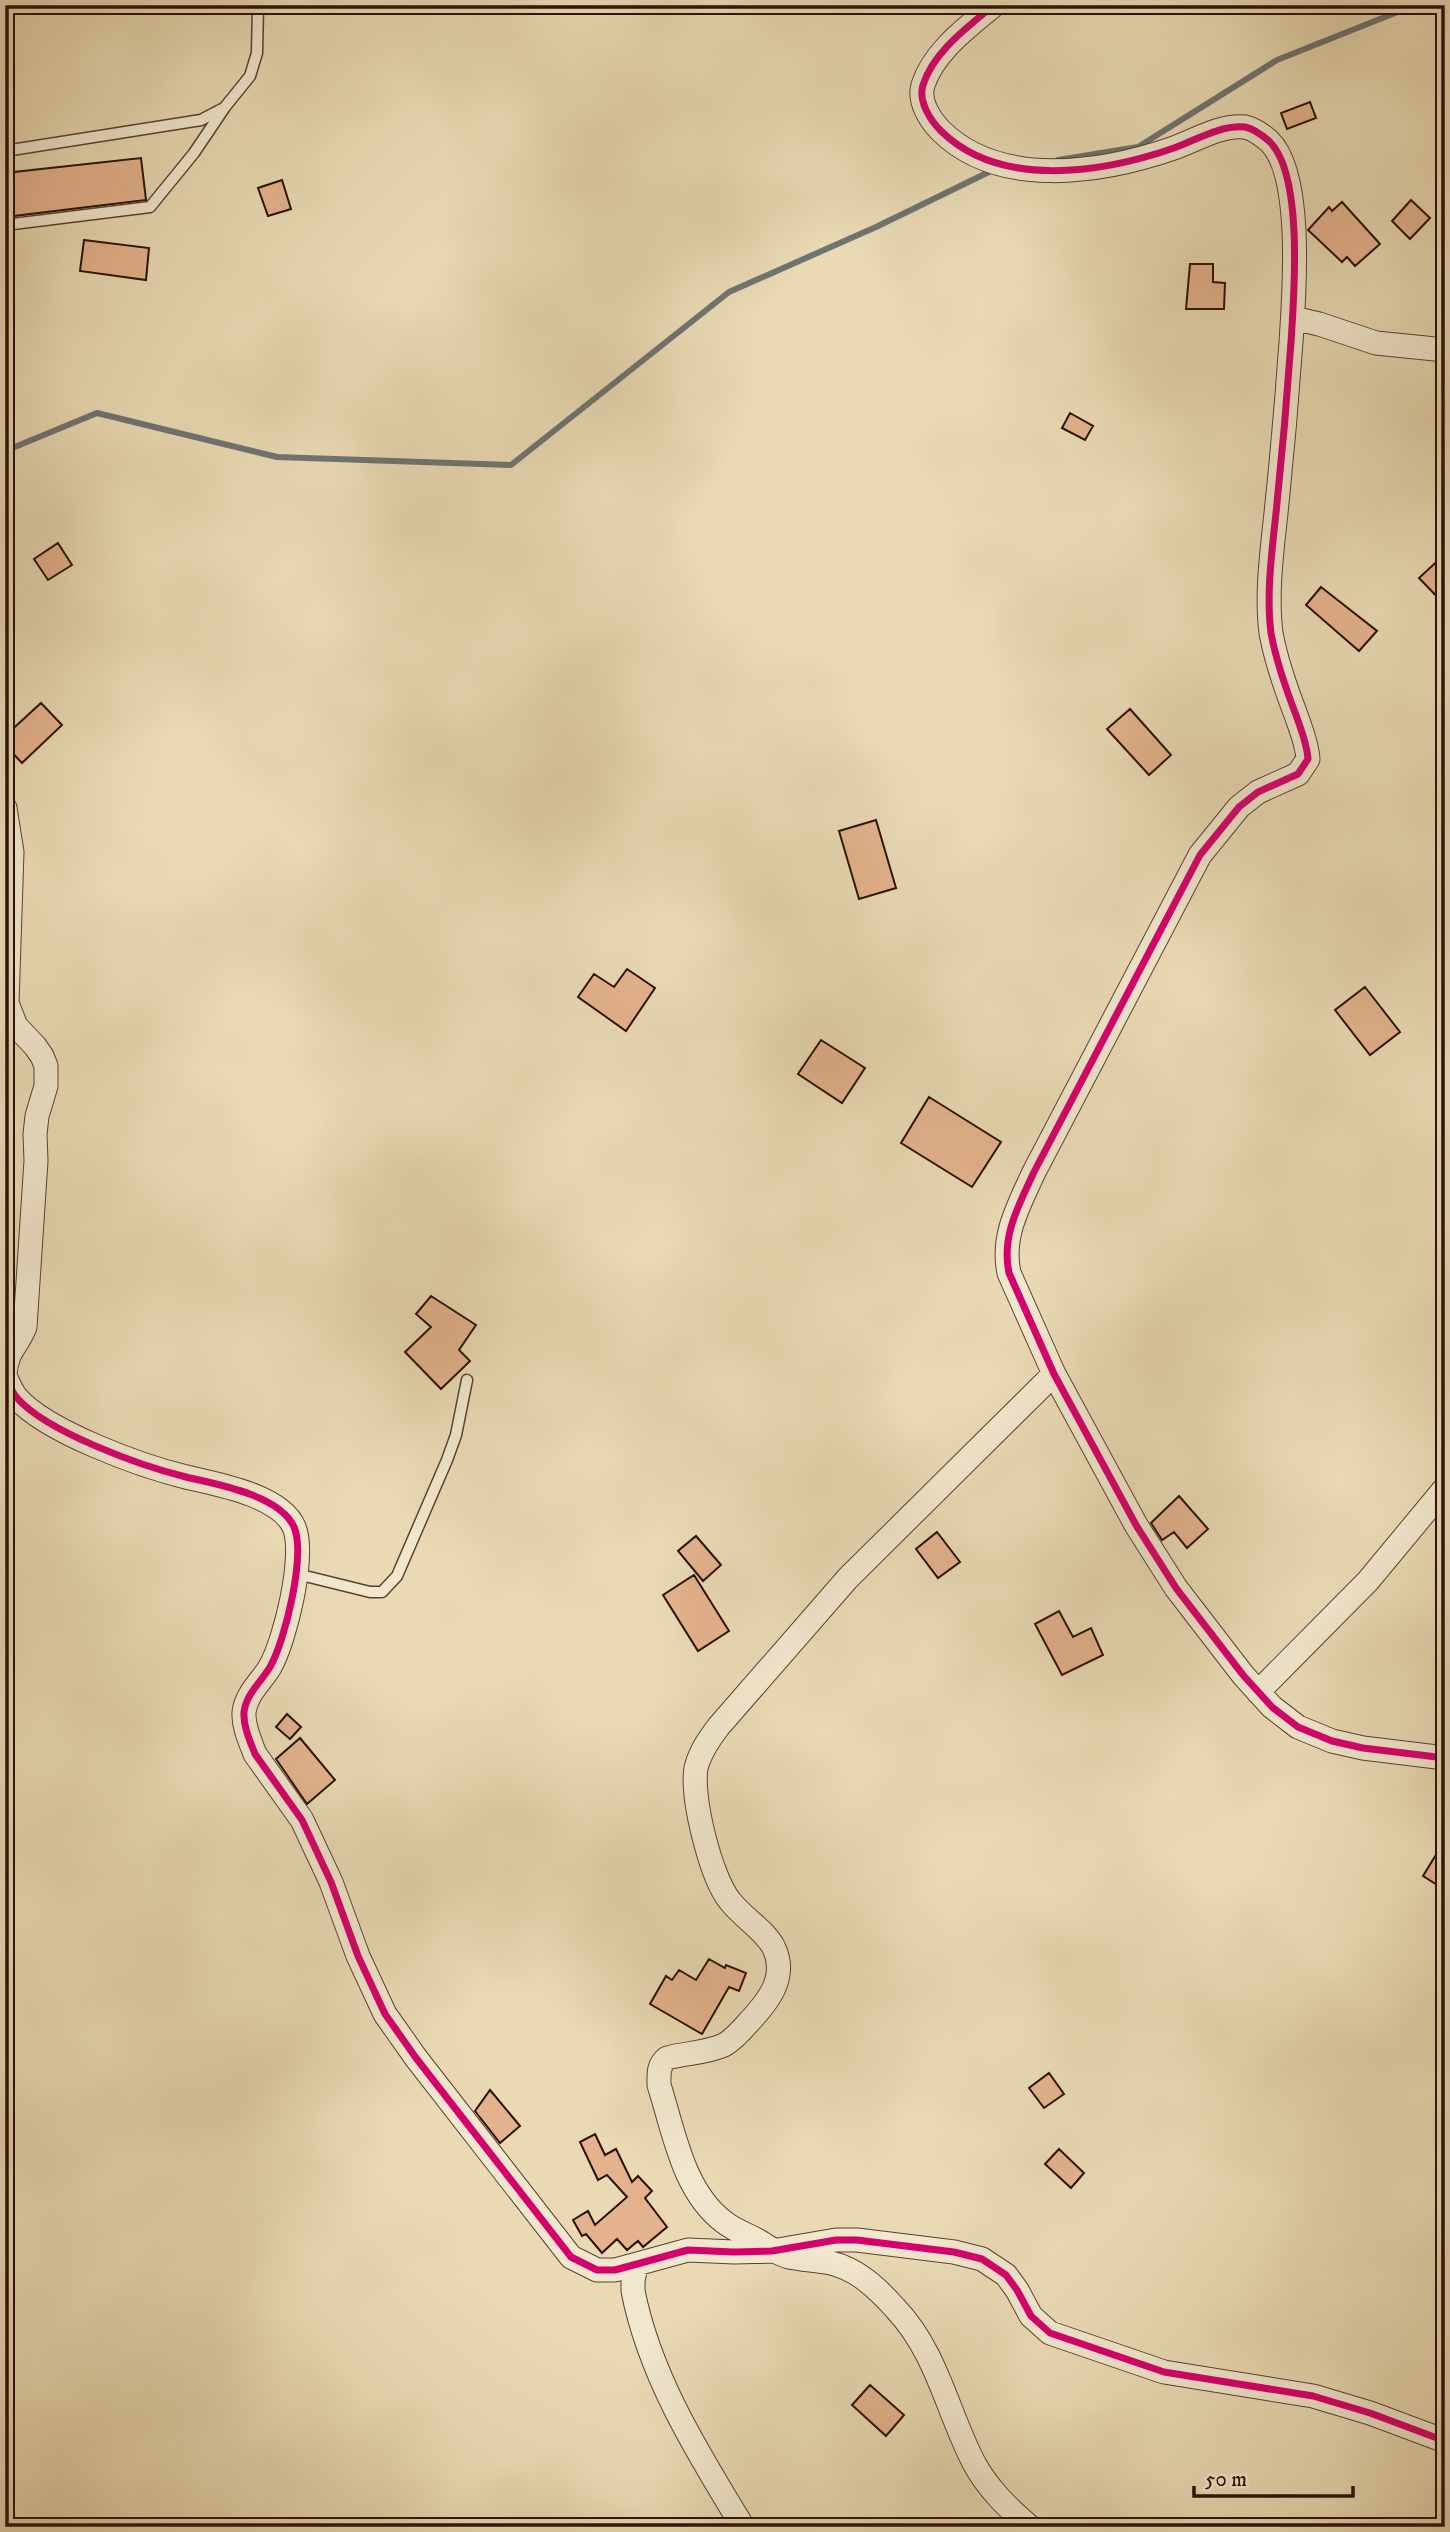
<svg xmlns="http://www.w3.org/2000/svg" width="1450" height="2532" font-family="'IM FELL DW Pica',serif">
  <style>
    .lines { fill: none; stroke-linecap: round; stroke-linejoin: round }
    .stream { stroke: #6f7472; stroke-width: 6 }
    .building { fill: #e4b38d; stroke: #291007; stroke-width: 2 }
    .service-casing { stroke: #594232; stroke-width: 13 }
    .minor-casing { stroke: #594232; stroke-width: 25 }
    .service { stroke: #f1e7ce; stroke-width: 10 }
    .minor { stroke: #f1e7ce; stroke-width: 23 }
    .cycleway-casing { stroke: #f1e7ce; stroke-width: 11 }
    .cycleway { stroke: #d6006c; stroke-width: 7 }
  </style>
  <rect width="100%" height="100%" fill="#e9dab4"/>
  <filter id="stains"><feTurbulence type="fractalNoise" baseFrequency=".00286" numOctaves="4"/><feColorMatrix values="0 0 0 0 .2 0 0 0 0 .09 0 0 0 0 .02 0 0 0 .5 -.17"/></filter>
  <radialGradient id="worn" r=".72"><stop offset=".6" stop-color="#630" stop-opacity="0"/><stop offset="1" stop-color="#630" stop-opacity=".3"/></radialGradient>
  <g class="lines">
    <path class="stream" d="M 1058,160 L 1138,147 L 1277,60 L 1415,5
      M 5,451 L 97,413 L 277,457 L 511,465 L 729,292 L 876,227 L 995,169"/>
  </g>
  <path class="building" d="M 1310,102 L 1316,118 L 1287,129 L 1281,113 Z
    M 141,158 L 146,200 L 5,217 L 5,173 Z
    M 282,180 L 291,209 L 268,216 L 258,188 Z
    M 1411,200 L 1430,218 L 1410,239 L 1392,221 Z
    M 1342,202 L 1380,244 L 1355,266 L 1347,257 L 1342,262 L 1308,230 L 1329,207 L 1332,211 Z
    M 84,240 L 149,248 L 146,280 L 80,271 Z
    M 1190,264 L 1213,264 L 1213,282 L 1225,283 L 1224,309 L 1186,309 Z
    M 1070,413 L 1093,426 L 1085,440 L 1062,428 Z
    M 58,543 L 72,565 L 48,580 L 34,559 Z
    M 1445,554 L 1445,605 L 1419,578 Z
    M 1321,587 L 1377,631 L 1359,651 L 1306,605 Z
    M 41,703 L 62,725 L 22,763 L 5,745 L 5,736 Z
    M 1130,709 L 1171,755 L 1149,775 L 1107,729 Z
    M 876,820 L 896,888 L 859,899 L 839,831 Z
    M 627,969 L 655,988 L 626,1031 L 578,997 L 594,974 L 614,987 Z
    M 1365,987 L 1400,1032 L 1370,1055 L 1335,1010 Z
    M 821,1040 L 865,1068 L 842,1103 L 798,1074 Z
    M 929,1097 L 1001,1142 L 972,1187 L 901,1143 Z
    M 431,1296 L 476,1325 L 459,1350 L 470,1361 L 441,1389 L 405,1352 L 431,1327 L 416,1314 Z
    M 1179,1496 L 1208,1529 L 1187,1548 L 1174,1532 L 1162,1540 L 1151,1523 Z
    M 937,1532 L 960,1562 L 938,1578 L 916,1549 Z
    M 696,1536 L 721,1565 L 703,1581 L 678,1551 Z
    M 694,1575 L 729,1631 L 698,1651 L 663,1595 Z
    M 1059,1611 L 1073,1637 L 1091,1628 L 1103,1655 L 1062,1675 L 1035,1624 Z
    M 287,1714 L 301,1727 L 290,1739 L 276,1727 Z
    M 300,1738 L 335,1780 L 307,1804 L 276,1759 Z
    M 1445,1840 L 1445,1890 L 1423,1876 Z
    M 709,1959 L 725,1968 L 726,1965 L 746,1973 L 739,1991 L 729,1987 L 702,2034 L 650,2004 L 666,1976 L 672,1980 L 679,1970 L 696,1980 Z
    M 1049,2073 L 1064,2094 L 1044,2108 L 1029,2088 Z
    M 490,2090 L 520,2126 L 500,2143 L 475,2111 Z
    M 595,2134 L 605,2155 L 616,2149 L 632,2182 L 638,2176 L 652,2191 L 645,2198 L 667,2227 L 643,2247 L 638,2241 L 627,2250 L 617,2239 L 602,2253 L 586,2234 L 582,2236 L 573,2220 L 588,2211 L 595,2225 L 627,2197 L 607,2175 L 598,2180 L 580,2142 Z
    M 1059,2149 L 1084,2173 L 1071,2188 L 1045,2164 Z
    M 870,2385 L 904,2415 L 886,2436 L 852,2405 Z"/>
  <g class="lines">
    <g class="service-casing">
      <path id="service" d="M 5,151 L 201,120 L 222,109
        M 5,225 L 150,207 L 194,153 L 225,107 L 250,76 L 257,53 L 258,5
        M 297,1574 L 370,1592 L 382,1592 L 397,1576 L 447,1460 L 456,1435 L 467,1380"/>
    </g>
    <g class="minor-casing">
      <path id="minor" d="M 994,5 C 968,27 934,51 923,85 C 918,101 930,120 941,131 C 1000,189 1102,173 1174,148 C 1194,141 1222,124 1245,127 C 1254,129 1262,135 1269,141 C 1304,174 1294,296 1291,342 C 1287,399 1282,456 1276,513 C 1272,551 1266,594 1271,633 C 1276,661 1286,689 1296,715 C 1301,730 1307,743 1308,759 L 1298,774 L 1258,792 L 1239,807 L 1200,855 L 1034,1172 C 1019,1205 1001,1236 1009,1273 L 1054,1374 L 1136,1525 L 1176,1588 L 1243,1675 L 1272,1707 L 1298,1727 L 1332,1741 L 1363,1748 L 1445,1758
        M 1293,318 L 1319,324 L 1376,343 L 1445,350
        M 5,808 L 12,852 L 7,1003 L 16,1026 L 35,1046 L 42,1056 L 46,1066 L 46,1086 L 37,1116 L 35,1134 L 36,1161 L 25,1327 C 17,1347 7,1350 5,1374
        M 5,1375 C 8,1383 11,1391 17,1398 C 47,1432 141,1466 186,1477 C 216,1484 280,1495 294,1527 C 306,1555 285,1641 270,1667 C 261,1682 246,1694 244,1712 C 243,1726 250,1741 255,1754 L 302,1820 L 331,1882 L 358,1956 L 385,2014 L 416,2058 L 571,2257 L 597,2270 L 615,2270 L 688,2250 L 734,2252 L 772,2251 L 836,2240 L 857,2240 L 954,2252 L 982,2259 L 1006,2275 L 1017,2290 L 1031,2316 L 1050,2333 L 1164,2372 L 1313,2396 L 1370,2413 L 1445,2441
        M 1258,1692 L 1368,1581 L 1445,1488
        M 636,2266 L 633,2281 L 633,2291 C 650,2377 698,2453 743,2527
        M 1030,2527 C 1008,2508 988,2489 974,2463 C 947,2411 937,2352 895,2308 C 877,2288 857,2269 831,2263 C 817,2260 803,2260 789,2257 C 776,2254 768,2246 757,2240 C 746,2234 734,2230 724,2222 C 683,2191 674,2132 659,2085 C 659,2074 658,2065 667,2058 C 686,2053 706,2053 724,2045 C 733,2040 741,2031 748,2023 C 767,2003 788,1978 774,1948 C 765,1930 743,1918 730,1901 C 711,1878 691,1798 696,1768 C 700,1752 709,1739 719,1726 L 848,1578 L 1054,1374"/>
    </g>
    <use href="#service" class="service"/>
    <use href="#minor" class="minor"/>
    <g class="cycleway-casing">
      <path id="cycleway" d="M 994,5 C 968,27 934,51 923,85 C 918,101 930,120 941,131 C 1000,189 1102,173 1174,148 C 1194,141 1222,124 1245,127 C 1254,129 1262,135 1269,141 C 1304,174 1294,296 1291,342 C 1287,399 1282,456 1276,513 C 1272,551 1266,594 1271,633 C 1276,661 1286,689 1296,715 C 1301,730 1307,743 1308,759 L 1298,774 L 1258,792 L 1239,807 L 1200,855 L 1034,1172 C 1019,1205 1001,1236 1009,1273 L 1054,1374 L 1136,1525 L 1176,1588 L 1243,1675 L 1272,1707 L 1298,1727 L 1332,1741 L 1363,1748 L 1445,1758
        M 5,1375 C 8,1383 11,1391 17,1398 C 47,1432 141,1466 186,1477 C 216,1484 280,1495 294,1527 C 306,1555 285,1641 270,1667 C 261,1682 246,1694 244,1712 C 243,1726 250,1741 255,1754 L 302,1820 L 331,1882 L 358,1956 L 385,2014 L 416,2058 L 571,2257 L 597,2270 L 615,2270 L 688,2250 L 734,2252 L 772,2251 L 836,2240 L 857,2240 L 954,2252 L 982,2259 L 1006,2275 L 1017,2290 L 1031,2316 L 1050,2333 L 1164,2372 L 1313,2396 L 1370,2413 L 1445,2441"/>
    </g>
    <use href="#cycleway" class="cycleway"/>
  </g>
  <rect width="1450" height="2532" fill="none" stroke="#e9dab4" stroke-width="28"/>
  <rect x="7" y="7" width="1436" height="2518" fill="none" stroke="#291007" stroke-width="3.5"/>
  <rect x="14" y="14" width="1422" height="2504" fill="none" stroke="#291007" stroke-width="2"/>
  <path d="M1194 2486v10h159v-10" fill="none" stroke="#291007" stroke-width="3.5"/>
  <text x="1205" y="2486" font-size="21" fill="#291007" stroke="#f1e7ce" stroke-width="5" paint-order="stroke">50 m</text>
  <rect width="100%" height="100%" filter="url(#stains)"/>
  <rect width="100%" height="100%" fill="url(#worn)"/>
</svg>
